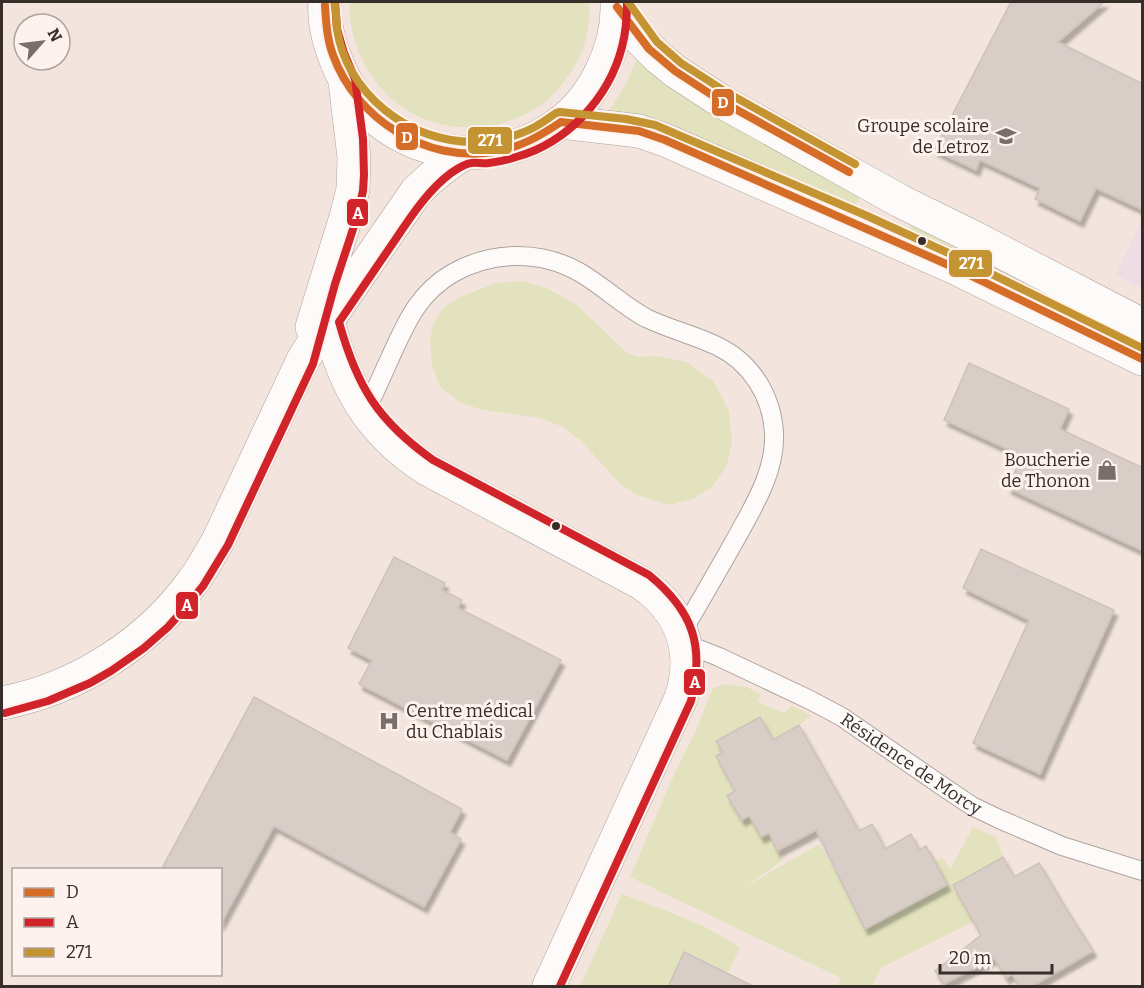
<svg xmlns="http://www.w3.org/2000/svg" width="1144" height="988" font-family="Bitter,serif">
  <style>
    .commercial { fill: #eedde4 }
    .green { fill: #e3e2be }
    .building { fill: #d8cdc7; stroke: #cec2bc; stroke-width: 1.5; filter: url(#shadow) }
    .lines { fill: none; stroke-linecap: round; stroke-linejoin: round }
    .service-casing { stroke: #aea39d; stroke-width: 20 }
    .minor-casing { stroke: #aea39d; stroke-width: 34 }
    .secondary-casing { stroke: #aea39d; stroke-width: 34 }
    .service { stroke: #fdfbfa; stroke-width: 18 }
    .minor { stroke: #fdfbfa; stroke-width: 33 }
    .secondary { stroke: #fdfbfa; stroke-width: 33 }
    .bus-1-casing { stroke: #fdf2ed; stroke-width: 12 }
    .bus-2-casing { stroke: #fdf2ed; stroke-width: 12 }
    .bus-3-casing { stroke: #fdf2ed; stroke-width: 12 }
    .bus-1 { stroke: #d56d29; stroke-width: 8 }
    .bus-2 { stroke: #d1232a; stroke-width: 8 }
    .bus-3 { stroke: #c39431; stroke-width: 8 }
    .bus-dot { fill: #382e29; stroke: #fdf2ed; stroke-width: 2 }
    .labels { text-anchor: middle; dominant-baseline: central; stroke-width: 6; stroke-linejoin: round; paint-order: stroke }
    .poi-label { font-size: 18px; fill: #382e29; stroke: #fdf2ed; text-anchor: end }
    .street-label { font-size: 18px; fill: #382e29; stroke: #fdf2ed }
    .line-badge { stroke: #fdf2ed; stroke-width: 2 }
    .badge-label { font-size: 16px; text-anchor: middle; font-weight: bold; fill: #fff }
  </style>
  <defs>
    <filter id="shadow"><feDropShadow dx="3.5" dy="6" stdDeviation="1.5" flood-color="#0004"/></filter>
  </defs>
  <rect width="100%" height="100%" fill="#f3e5dd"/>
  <path class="commercial" d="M 1142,219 L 1142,288 L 1116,275 Z"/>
  <path class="green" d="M 350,2 L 589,2 C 590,17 588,32 584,47 C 579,61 570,74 561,86 C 522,133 448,141 399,105 C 388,97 379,86 371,75 C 357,54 348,27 350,2 Z
    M 637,59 L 679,93 L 712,115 L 861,195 L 854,209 L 608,112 L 626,84 Z
    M 911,224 L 1142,342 L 907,233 Z
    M 522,281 L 547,288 L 577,305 L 627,353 L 639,357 L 657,356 L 687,362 L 714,382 L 729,411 L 732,442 L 727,465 L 713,486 L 693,499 L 670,505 L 637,495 L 620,484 L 580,440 L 561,426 L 540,418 L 483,410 L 461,403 L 441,388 L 432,366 L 430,340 L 433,324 L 444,307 L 460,297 L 496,283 Z
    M 725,684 L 747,687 L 761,695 L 758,702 L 784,713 L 791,706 L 804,711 L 811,716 L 799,725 L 773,740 L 760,717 L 716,741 L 723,752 L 716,757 L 735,791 L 727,796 L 756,811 L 783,860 L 743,888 L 819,844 L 846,889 L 943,858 L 950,869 L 973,827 L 996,837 L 1003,857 L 958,882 L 966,893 L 973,922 L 881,968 L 872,986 L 837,986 L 841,978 L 630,877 L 677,768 L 694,735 L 713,688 Z
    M 622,894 C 660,909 708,924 740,948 L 726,977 L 743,986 L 580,986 Z"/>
  <path class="building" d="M 1011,2 L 1104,2 L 1058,42 L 1143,84 L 1143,210 L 1096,188 L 1080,221 L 1035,199 L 1040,188 L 980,160 L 976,170 L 934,150 Z
    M 969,363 L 1069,409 L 1060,429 L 1143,468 L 1143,551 L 1008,488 L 1022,456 L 944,420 Z
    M 981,549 L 1114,610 L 1040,774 L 973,743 L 1029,620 L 963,588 Z
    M 394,557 L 445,583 L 442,590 L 462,600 L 458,608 L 561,660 L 507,760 L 359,684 L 372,660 L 348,648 Z
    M 254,697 L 462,809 L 450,832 L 461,839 L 424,907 L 274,826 L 220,925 L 220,870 L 161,870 Z
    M 760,717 L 773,740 L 799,725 L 859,831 L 872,824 L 885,849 L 911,834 L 919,850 L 926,846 L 947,885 L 865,929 L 816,830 L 777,851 L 769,833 L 761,837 L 749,816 L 742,820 L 727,796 L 735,791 L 716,756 L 723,752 L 716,741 Z
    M 1003,857 L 1014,877 L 1039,863 L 1062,902 L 1093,951 L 1031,987 L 1020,987 L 1012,974 L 1006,978 L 994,958 L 944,984 L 935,971 L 981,935 L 953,885 Z
    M 684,952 L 755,987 L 668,987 Z"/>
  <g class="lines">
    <g class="service-casing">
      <g id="service">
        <path d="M 365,412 C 374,394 382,376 390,358 C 406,323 418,293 453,273 C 492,251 540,250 579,272 C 602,285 622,305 646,318 C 669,329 694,335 717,346 C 751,362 772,396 774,433 C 776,472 752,509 734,542 C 717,572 700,602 682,632"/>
        <path id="s1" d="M 686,644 L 719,657 L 810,700 L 842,717 L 948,790 L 972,806 L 999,819 L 1062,846 L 1142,871"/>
      </g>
    </g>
    <g class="minor-casing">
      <path id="minor" d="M 328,320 C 344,386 369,431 427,469 L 643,584 C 682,612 696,652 681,698 L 549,986"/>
    </g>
    <g class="secondary-casing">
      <path id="secondary" d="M 325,2 C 323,26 331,50 341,72 C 392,180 550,179 601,72 C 612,50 618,26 617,2
        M 617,7 L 640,39 L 659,58 L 675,71 L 721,101 L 900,201 L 977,239 L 1142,325
        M 561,122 L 639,131 L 665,140 L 953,267 L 1142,359
        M 312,327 L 346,217 L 353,189 L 354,157 L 345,82
        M 2,703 C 77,689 149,643 194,580 C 203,568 210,554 218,541 L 303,360 L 328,320 L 416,192 C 431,177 446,164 465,153"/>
    </g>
    <use href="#service" class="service"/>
    <use href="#minor" class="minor"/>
    <use href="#secondary" class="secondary"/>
    <g class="bus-1-casing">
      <path id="bus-1" d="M 325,5 C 326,22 327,39 333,55 C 356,119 426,163 494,152 C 519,148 540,136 561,122
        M 617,7 L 649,49 L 675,71 L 721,101 L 849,172
        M 561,122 L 639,131 L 665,140 L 953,267 L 1142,359"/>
    </g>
    <g class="bus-2-casing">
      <path id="bus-2" d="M 5,713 L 48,701 L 90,683 L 111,671 L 144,648 L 168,627 L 185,608 L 203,586 L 228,545 L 313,364 L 335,284 L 356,220 L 363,191 L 364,175 L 363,139 L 355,79 L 344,53 L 337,29 L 335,2
        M 560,986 L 691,701 C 705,646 693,611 649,575 L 433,460 C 378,421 357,387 339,322 C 357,296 375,269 393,243 C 410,218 427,191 451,173 C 457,169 464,164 471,163 C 477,162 483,164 489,163 C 498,162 507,160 516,157 C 567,143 609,98 622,47 C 626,32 627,18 627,2"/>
    </g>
    <g class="bus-3-casing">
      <path id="bus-3" d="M 334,2 C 337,11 336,20 337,29 C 339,43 345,60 352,72 C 387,131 460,158 524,132 C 536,128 546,120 556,113 L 560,112 L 626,119 L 655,125 L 865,215 L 957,257 L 1142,348
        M 628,2 L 657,42 L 681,63 L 726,92 L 855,164"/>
    </g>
    <use href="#bus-1" class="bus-1"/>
    <use href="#bus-2" class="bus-2"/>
    <use href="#bus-3" class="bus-3"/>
  </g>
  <defs>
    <g id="school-bare" transform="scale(1.62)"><path d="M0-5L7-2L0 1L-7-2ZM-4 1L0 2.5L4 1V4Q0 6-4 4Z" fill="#796e68" stroke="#fdf2ed" stroke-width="2.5" paint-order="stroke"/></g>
    <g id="shop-bare" transform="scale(1.62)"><path d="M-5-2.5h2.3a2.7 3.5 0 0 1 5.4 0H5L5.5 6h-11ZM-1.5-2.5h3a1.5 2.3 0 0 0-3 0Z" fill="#796e68" stroke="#fdf2ed" stroke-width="2.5" paint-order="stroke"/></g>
    <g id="hospital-bare" transform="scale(1.62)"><path d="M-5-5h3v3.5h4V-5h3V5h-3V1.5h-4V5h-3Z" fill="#796e68" stroke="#fdf2ed" stroke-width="2.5" paint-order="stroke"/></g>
  </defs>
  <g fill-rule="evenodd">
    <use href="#school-bare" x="1006" y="136"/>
    <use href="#shop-bare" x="1107" y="470"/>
    <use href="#hospital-bare" x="389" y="721"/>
  </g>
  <g class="bus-dot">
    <circle cx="922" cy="241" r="5"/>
    <circle cx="556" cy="526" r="5"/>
  </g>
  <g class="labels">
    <g class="poi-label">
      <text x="989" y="126">Groupe scolaire<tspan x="989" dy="21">de Letroz</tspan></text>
      <text x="1090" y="460">Boucherie<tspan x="1090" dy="21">de Thonon</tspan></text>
      <text x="406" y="711" text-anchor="start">Centre médical<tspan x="406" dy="21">du Chablais</tspan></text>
    </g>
    <g class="street-label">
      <text stroke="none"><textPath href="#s1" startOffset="256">Résidence de Morcy</textPath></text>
    </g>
  </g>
  <g class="line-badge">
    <rect x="711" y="88" width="24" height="29" rx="6" fill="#d56d29"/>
    <rect x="395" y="122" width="24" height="29" rx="6" fill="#d56d29"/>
    <rect x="467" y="126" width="46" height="29" rx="6" fill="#c39431"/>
    <rect x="346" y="198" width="23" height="29" rx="6" fill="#d1232a"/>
    <rect x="948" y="249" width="45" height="29" rx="6" fill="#c39431"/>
    <rect x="175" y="591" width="24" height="29" rx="6" fill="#d1232a"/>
    <rect x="683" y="668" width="23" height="28" rx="6" fill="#d1232a"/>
  </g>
  <g class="badge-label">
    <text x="723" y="108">D</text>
    <text x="407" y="143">D</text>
    <text x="490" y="146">271</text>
    <text x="358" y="219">A</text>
    <text x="971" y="269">271</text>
    <text x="187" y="611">A</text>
    <text x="695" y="688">A</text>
  </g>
  <rect width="1144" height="988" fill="none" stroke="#382e29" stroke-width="6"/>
  <rect x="12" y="868" width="210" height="108" fill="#fdf2ed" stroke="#aea49f" stroke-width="1.5"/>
  <rect x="24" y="888" width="30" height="9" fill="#d56d29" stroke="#aea49f" stroke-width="1.5"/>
  <text x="66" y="898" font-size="18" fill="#382e29">D</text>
  <rect x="24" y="918" width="30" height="9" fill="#d1232a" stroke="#aea49f" stroke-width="1.5"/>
  <text x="66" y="928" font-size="18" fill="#382e29">A</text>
  <rect x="24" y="948" width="30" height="9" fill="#c39431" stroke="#aea49f" stroke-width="1.5"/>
  <text x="66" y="958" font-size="18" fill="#382e29">271</text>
  <g transform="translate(42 42) rotate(62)"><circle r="28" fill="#fdf2ed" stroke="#aea49f" stroke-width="1.5"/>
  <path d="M0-4.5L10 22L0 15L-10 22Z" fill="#796e68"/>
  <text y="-9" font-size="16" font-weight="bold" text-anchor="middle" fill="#382e29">N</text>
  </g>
  <path d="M940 964v9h112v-9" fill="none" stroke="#382e29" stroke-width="3"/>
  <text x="949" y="964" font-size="18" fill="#382e29" stroke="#fdf2ed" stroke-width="4.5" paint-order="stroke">20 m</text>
</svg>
